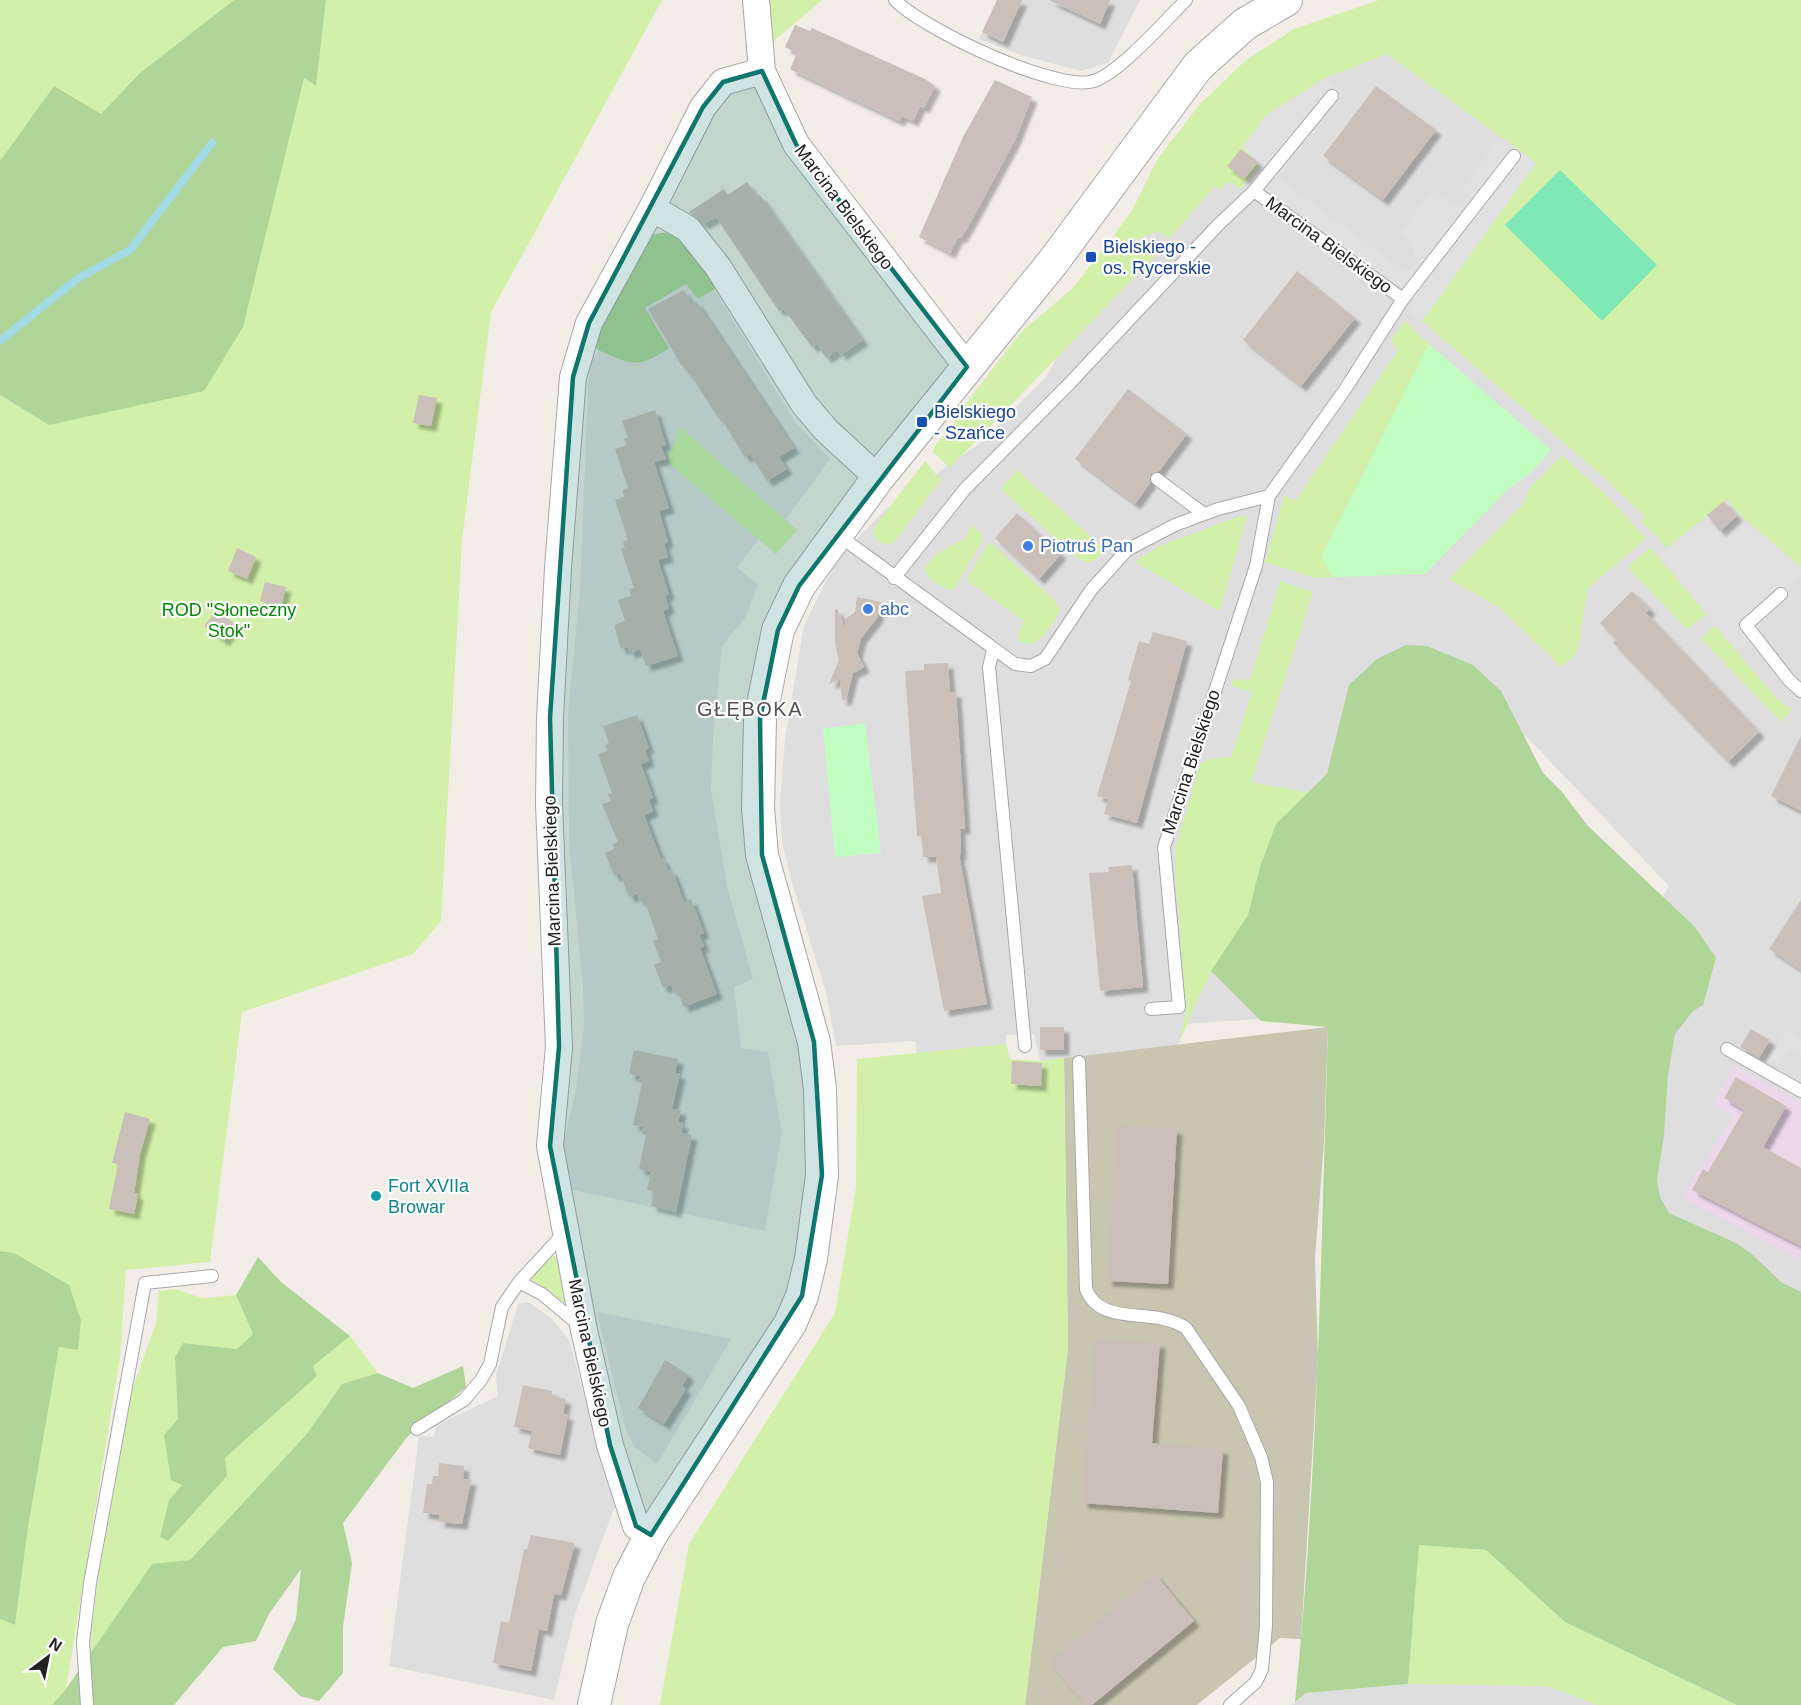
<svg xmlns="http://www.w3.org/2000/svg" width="1801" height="1705" font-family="Helvetica,sans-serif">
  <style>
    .residential { fill: #dfdede }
    .industrial { fill: #ecd8ea }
    .construction { fill: #c8c6b1 }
    .grass { fill: #d2f0a9 }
    .forest { fill: #afd598 }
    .park { fill: #c2fec1 }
    .pitch { fill: #7ee8b6 }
    .parking { fill: #e1e1e1 }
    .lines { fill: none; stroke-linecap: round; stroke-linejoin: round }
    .stream { stroke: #a4dae3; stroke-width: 8 }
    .building { fill: #cbbfb9; filter: url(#shadow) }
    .service-casing { stroke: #a8a8a8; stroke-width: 14 }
    .minor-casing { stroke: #a8a8a8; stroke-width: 28 }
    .tertiary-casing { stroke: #a8a8a8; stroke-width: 34 }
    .service { stroke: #fff; stroke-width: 12 }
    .minor { stroke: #fff; stroke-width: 26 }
    .tertiary { stroke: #fff; stroke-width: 32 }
    .marked { fill: #0f766e; fill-opacity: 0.2; stroke: #0f766e; stroke-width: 4.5; stroke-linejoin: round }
    .transit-dot { fill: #1a4fb4; stroke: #fff; stroke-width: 2 }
    .shop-dot { fill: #3f7fe0; stroke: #fff; stroke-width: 2 }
    .culture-dot { fill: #0f9aa8; stroke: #fff; stroke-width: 2 }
    .labels { text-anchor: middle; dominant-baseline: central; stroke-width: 4.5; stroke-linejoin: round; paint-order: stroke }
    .street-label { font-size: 18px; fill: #212121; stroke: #fff }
    .transit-label { font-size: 18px; fill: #164399; stroke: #fff; text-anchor: start }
    .shop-label { font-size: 18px; fill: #366cbe; stroke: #fff; text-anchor: start }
    .park-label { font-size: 18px; fill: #038702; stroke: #fff }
    .culture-label { font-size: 18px; fill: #0d838f; stroke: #fff; text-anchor: start }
    .neighbourhood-label { font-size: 20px; letter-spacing: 1.5px; fill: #545454; stroke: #fff }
  </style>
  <defs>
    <filter id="shadow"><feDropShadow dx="5.5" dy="5.5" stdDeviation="1.5" flood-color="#0004"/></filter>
  </defs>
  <rect width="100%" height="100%" fill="#f2ede7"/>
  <path class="residential" d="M 998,0 L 1140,0 L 1108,63 L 1081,71 L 1024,56 L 979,39 Z
    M 1485,0 L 1801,20 L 1801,1331 L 1616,1301 L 1639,937 L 1669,886 L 1525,735 L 1368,679 L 1259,1019 L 1184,1024 L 1178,1045 L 1040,1061 L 1034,1034 L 1006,1035 L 1006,1044 L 917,1053 L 915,1041 L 836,1046 L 826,992 L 790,876 L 782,841 L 780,801 L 785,739 L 804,625 L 837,559 L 886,509 L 983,441 L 1046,377 L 1190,123 Z
    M 658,259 L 699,264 L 795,422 L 830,459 L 786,519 L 797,530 L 776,554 L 759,539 L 737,567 L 758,585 L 745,618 L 722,646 L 713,737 L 711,790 L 727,886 L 753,979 L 734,987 L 741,1048 L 768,1052 L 782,1132 L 765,1231 L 568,1189 L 561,1154 L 576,1090 L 584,1026 L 583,988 L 569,842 L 568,715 L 580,589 L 589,365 Z
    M 529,1302 L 552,1319 L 569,1340 L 615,1506 L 575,1614 L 554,1700 L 389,1666 L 419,1436 L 434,1437 L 437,1425 L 498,1396 L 496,1376 L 518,1304 Z
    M 597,1312 L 731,1339 L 657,1464 L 634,1447 L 625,1427 Z
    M 1408,1684 L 1547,1686 L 1597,1705 L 1292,1705 L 1306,1693 Z"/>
  <path class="industrial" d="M 1735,1066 L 1801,1102 L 1801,1260 L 1682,1197 L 1733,1116 L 1713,1103 Z"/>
  <path class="construction" d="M 1328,1027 L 1324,1142 L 1315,1258 L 1318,1359 L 1301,1639 L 1280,1638 L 1197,1705 L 1025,1705 L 1068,1348 L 1064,1058 Z"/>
  <path class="grass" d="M 0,0 L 234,0 L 140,73 L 101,115 L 54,86 L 0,161 Z
    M 326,0 L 662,0 L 491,312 L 462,541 L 441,921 L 413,954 L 242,1012 L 210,1262 L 126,1270 L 120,1357 L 66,1689 L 52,1705 L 0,1705 L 0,1619 L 15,1625 L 28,1527 L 59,1346 L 78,1349 L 14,1253 L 0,1251 L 0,395 L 49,425 L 278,180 L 304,78 L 316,86 Z
    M 765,0 L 822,0 L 770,44 Z
    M 1379,0 L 1801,0 L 1801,567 L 1742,517 L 1727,499 L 1667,548 L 1641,521 L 1644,516 L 1600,474 L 1422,321 L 1536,163 L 1387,54 L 1325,78 L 1257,159 L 1257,168 L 1240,189 L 1227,181 L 1221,190 L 1215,186 L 1169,239 L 1158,231 L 1125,244 L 1114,235 L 1133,209 L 1157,160 L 1199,105 L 1246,60 L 1294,29 Z
    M 1156,241 L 1164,247 L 950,468 L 933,452 C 936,438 954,432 955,418 L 1021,332 L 1072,289 L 1108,243 L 1125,252 Z
    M 1405,321 L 1429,344 L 1321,556 L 1333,577 L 1315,578 L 1265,562 L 1284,496 L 1296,500 L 1398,350 L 1391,340 Z
    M 680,427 L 797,530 L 776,554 L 667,462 Z
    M 1562,456 L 1605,494 L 1646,538 L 1588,588 L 1577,653 L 1561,667 L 1500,608 L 1449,579 L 1523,504 L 1531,486 Z
    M 925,461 L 941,480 L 894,543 C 884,545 878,544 873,534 L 876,525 Z
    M 1017,470 L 1106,550 C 1095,560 1091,567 1077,558 L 1001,489 Z
    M 1243,515 L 1247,517 L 1220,611 L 1134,562 L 1160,546 Z
    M 972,525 L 982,535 L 982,541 L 954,590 C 944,590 929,580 925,571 C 933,544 966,550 972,525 Z
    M 991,543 L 1056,602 L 1060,611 L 1058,615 C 1049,628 1040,648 1021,643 L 1017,637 L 1024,621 L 969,582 L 968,577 L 987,545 Z
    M 1651,548 L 1707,615 L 1687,629 L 1630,570 L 1630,564 Z
    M 1280,581 L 1313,592 L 1251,782 L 1309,793 L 1276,824 L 1260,867 L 1248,915 L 1211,971 L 1178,1045 L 1186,1013 L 1174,853 L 1200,764 L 1208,759 L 1231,757 L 1252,692 L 1232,686 L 1231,683 L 1236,679 L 1250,681 Z
    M 1714,625 L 1779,701 L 1792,709 L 1781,722 L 1701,639 Z
    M 1006,1044 L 1010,1059 L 1040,1061 L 1064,1058 L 1068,1348 L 1025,1705 L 660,1705 L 689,1544 L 835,1313 L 856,1187 L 857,1059 Z
    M 553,1256 L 558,1258 L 570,1307 L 530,1278 L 548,1258 Z
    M 175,1289 L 202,1298 L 236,1295 L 253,1334 L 237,1349 L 183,1343 L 175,1356 L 182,1485 L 169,1500 L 160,1537 L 225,1458 L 317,1376 L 313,1366 L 350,1336 L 378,1373 L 342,1384 L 306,1435 L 190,1560 L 152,1565 L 88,1658 L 99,1570 L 131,1393 L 156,1323 L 159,1291 Z
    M 1419,1545 L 1486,1550 L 1565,1622 L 1737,1705 L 1597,1705 L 1547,1686 L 1408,1684 Z"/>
  <path class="forest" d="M 234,0 L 326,0 L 316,86 L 304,78 L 243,327 L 204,391 L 49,425 L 0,395 L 0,161 L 54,86 L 101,114 L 140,73 Z
    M 661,233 L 671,233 L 680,237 L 718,287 L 698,299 L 686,284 L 645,308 L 669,348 C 638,369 632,365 598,350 L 593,341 L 651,235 Z
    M 1406,645 L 1427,646 L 1473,665 L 1501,691 L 1543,773 L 1562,792 L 1588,826 L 1695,927 L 1716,958 L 1703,1005 L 1693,1011 L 1675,1034 L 1668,1075 L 1664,1135 L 1657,1180 L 1660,1197 L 1669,1213 L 1736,1243 L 1753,1255 L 1781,1282 L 1801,1292 L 1801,1705 L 1737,1705 L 1565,1622 L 1486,1550 L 1419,1545 L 1408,1684 L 1306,1693 L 1295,1702 C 1318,1478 1321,1252 1328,1027 L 1261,1021 L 1211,971 L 1248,915 L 1260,867 L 1276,824 L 1327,774 L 1349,685 L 1377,659 Z
    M 0,1251 L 14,1253 L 69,1285 L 81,1320 L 78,1350 L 59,1347 L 28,1527 L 15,1625 L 0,1619 Z
    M 258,1257 L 281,1282 L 350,1336 L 313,1366 L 317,1376 L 225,1458 L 227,1476 L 168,1541 L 160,1537 L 169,1500 L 182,1485 L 171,1480 L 164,1435 L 178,1419 L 175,1357 L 183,1343 L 237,1349 L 253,1334 L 236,1295 Z
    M 463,1366 L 466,1387 L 407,1437 L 343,1523 L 352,1563 L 343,1627 L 343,1673 L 319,1701 L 300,1696 L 273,1669 L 296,1619 L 301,1569 L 269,1614 L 256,1641 L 223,1647 L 174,1705 L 52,1705 L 66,1689 L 152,1564 L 190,1560 L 306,1435 L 342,1384 L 378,1373 L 413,1388 Z"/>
  <path class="park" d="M 1429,344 L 1551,450 L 1532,472 L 1509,488 L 1425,574 L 1333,577 L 1321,557 Z
    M 865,724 L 881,853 L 835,857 L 823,728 Z"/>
  <path class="pitch" d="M 1560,170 L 1657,265 L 1602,321 L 1505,225 Z"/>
  <path class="parking" d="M 1325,78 L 1344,92 L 1278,177 L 1407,273 L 1416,259 L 1415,253 L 1412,242 L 1400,232 L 1432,190 L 1449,202 L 1460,202 L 1470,197 L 1462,191 L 1500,136 L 1536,163 L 1422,321 L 1410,312 L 1416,303 L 1251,177 L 1259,164 L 1243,147 L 1266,115 Z
    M 1742,517 L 1801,567 L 1801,574 L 1738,653 L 1659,554 L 1706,518 L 1720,534 Z
    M 1786,1030 L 1801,1040 L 1801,1056 L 1789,1049 L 1779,1065 L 1769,1058 Z"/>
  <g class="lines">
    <path class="stream" d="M 0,341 L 77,279 L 130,250 L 212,143"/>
  </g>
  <path class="building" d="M 997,0 L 1022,0 L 1003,42 L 982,32 Z
    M 1049,0 L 1110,0 L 1100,24 Z
    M 795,25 L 810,31 L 812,28 L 925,79 L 935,86 L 924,108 L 920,106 L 913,121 L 902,116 L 899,121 L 790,69 L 797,53 L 785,47 Z
    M 995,80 L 1032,97 L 1015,140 L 969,225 L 961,238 L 958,237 L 950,253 L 919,237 L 963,137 Z
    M 1376,86 L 1436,130 L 1383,200 L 1323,156 Z
    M 1241,149 L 1258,162 L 1244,179 L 1227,166 Z
    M 747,182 L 757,197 L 760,195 L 863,340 L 841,355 L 838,350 L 826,358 L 817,344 L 812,347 L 784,309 L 779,311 L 716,217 L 703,224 L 689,212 L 724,189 L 728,195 Z
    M 1297,271 L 1355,318 L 1301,386 L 1243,340 Z
    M 684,290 L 692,304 L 696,301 L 794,448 L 779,457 L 787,469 L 767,481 L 750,454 L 745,457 L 720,417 L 718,418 L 693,378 L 680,363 L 648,309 Z
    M 1128,389 L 1187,434 L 1159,471 L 1151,474 L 1150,483 L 1135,504 L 1075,459 Z
    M 419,395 L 437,398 L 431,426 L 413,423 Z
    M 655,410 L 666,445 L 661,446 L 666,459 L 654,462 L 669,508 L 659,511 L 668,542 L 664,544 L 668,557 L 658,560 L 669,594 L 665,596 L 669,608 L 663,611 L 678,656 L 646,666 L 640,649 L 630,653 L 627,647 L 621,649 L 614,625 L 625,621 L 618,600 L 631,596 L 629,589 L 634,588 L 621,549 L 625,548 L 623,541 L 628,540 L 615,500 L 624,497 L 622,490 L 628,488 L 615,449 L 626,445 L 624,439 L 628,438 L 622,421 Z
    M 1724,501 L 1737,516 L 1720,531 L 1707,515 Z
    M 1017,513 L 1061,554 L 1039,579 L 995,538 Z
    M 237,548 L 256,557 L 247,579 L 228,571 Z
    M 265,582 L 286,587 L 281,607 L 260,601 Z
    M 1632,591 L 1650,609 L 1646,613 L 1759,732 L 1728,762 L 1613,643 L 1616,639 L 1600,623 Z
    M 857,597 L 881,602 L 877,618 L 861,638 L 857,653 L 864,667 L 853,673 L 846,700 L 842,700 L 840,679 L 829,684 L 839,660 L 835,644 L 835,609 L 837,609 L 845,627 L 845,619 L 855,612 Z
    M 217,610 L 236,625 L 224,641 L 204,626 Z
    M 1153,632 L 1187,641 L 1137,823 L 1104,814 L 1108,799 L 1097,796 L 1131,681 L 1128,680 L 1139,641 L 1149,644 Z
    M 948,663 L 950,692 L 956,692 L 965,829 L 960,829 L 961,855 L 959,855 L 987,1004 L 944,1011 L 922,896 L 941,893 L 936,857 L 923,857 L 922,836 L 917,836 L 905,671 L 924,670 L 924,664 Z
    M 637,715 L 649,748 L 645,749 L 649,761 L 641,764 L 653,798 L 649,800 L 653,811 L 644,815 L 661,859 L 663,858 L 668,871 L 672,870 L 684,902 L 691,899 L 704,933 L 699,935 L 704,946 L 700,948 L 717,994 L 684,1007 L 677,990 L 673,991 L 671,985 L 663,988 L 654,965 L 661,962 L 653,941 L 658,939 L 644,899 L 640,901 L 637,894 L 629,897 L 620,874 L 614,876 L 605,853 L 614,849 L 613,844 L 618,842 L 602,804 L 611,801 L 608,794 L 612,793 L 598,754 L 607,751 L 605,745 L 609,743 L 603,726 Z
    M 1801,736 L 1801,811 L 1771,796 Z
    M 1132,865 L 1143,987 L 1100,991 L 1089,873 L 1109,872 L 1108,867 Z
    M 1801,900 L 1801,970 L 1769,949 Z
    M 1040,1027 L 1064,1027 L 1064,1050 L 1040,1050 Z
    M 1751,1029 L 1770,1040 L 1759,1058 L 1740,1047 Z
    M 634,1050 L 678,1059 L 675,1073 L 680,1074 L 672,1109 L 681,1110 L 678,1122 L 683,1123 L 681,1133 L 692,1135 L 676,1212 L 651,1206 L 654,1191 L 647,1190 L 651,1172 L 639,1169 L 646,1135 L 642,1134 L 643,1127 L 633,1125 L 642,1083 L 639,1083 L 640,1076 L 629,1074 Z
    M 1012,1061 L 1042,1063 L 1041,1086 L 1011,1084 Z
    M 1736,1077 L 1786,1106 L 1763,1147 L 1801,1168 L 1801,1246 L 1692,1190 L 1703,1169 L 1708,1172 L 1744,1110 L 1724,1098 Z
    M 125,1112 L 150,1119 L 140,1154 L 134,1193 L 138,1194 L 134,1214 L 109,1209 L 118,1164 L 112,1163 Z
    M 1116,1125 L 1177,1129 L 1168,1284 L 1107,1281 Z
    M 1095,1338 L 1160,1343 L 1152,1443 L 1223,1449 L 1218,1513 L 1082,1503 Z
    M 665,1360 L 689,1375 L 682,1386 L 686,1389 L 664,1424 L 638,1408 Z
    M 523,1385 L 552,1391 L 552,1396 L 566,1399 L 563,1414 L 568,1415 L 560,1455 L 528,1448 L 532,1431 L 514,1427 Z
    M 439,1463 L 464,1466 L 463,1479 L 471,1480 L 462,1524 L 439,1522 L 440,1515 L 423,1513 L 427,1484 L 432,1484 L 433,1476 L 438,1476 Z
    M 531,1535 L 575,1543 L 561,1595 L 554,1594 L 547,1631 L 539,1629 L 531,1671 L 493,1663 L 501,1621 L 509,1623 L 524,1549 L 527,1549 Z
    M 1155,1574 L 1194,1621 L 1092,1705 L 1085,1705 L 1049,1662 Z"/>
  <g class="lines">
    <g class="service-casing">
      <path id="service" d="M 895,0 C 921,28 1057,93 1094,81 C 1119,73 1166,20 1186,0
        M 1254,191 L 1403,299
        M 1157,479 L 1204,514
        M 838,535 L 1015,664 L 1031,666 L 1045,659 L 1091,590 L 1127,550 L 1175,525 L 1218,509 L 1269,496 L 1344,391 L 1403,299 L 1514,156
        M 894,578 L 965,489 L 1070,383 L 1218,225 L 1254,191 L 1332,96
        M 1781,594 L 1746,625 L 1789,680 L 1801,691
        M 993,650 L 989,667 L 1025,1046
        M 1151,1009 L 1179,1007 L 1164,847 L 1256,566 L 1269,496
        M 1727,1049 L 1801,1091
        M 1079,1062 L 1086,1289 C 1101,1328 1154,1306 1186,1328 L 1239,1406 L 1261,1457 L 1267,1482 L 1266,1626 L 1262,1669 L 1256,1682 L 1230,1705
        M 519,1282 L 565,1232
        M 417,1429 L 464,1400 L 481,1380 L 490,1364 L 502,1307 L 519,1282 L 542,1294 L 579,1325
        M 87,1705 L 83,1642 L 90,1583 L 145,1283 L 212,1276"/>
    </g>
    <g class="minor-casing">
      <path id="minor" d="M 756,0 L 762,71 L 796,144 L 967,367
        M 652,208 L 688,229 L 718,267 L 804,404 L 826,430 L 878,478
        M 651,1535 L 636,1526 L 610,1445 L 584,1330 L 550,1146 L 559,1047 L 549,804 L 550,718 L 558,568 L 573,377 L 589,323 L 652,208 L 703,107 L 723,82 L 762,71"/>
    </g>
    <g class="tertiary-casing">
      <path id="tertiary" d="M 594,1705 L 612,1624 L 629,1577 L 651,1535 L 790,1324 L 802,1296 L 811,1259 L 822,1175 L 820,1089 L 814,1042 L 762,855 L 758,808 L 760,719 L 778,630 L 799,586 L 878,478 L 1053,262 L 1198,66 L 1245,24 L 1286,0"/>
    </g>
    <use href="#service" class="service"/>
    <use href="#minor" class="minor"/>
    <use href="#tertiary" class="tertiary"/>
  </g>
  <path class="marked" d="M 762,71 L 796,144 L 967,367 L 799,586 L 778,630 L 760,719 L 762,855 L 814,1042 L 822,1175 L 802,1296 L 651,1535 L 636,1526 L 610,1445 L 550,1146 L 559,1047 L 550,718 L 573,377 L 589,323 L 703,107 L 723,82 Z"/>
  <g class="transit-dot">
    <rect x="1085" y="251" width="12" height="12" rx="3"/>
    <rect x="916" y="416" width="12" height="12" rx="3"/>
  </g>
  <g class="shop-dot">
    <circle cx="1028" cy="546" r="6"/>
    <circle cx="868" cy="609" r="6"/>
  </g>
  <circle class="culture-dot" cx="376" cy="1196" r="6"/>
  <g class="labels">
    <g class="street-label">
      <text transform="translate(844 207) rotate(53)">Marcina Bielskiego</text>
      <text transform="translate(1329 245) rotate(36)">Marcina Bielskiego</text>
      <text transform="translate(1191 762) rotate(-72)">Marcina Bielskiego</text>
      <text transform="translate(552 871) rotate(-92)">Marcina Bielskiego</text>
      <text transform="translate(590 1353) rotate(78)">Marcina Bielskiego</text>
    </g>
    <g class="transit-label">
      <text x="1103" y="247">Bielskiego -<tspan x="1103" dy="21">os. Rycerskie</tspan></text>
      <text x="934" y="412">Bielskiego<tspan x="934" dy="21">- Szańce</tspan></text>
    </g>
    <g class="shop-label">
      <text x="1040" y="546">Piotruś Pan</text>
      <text x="880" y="609">abc</text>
    </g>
    <g class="park-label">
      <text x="229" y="610">ROD "Słoneczny<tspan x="229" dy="21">Stok"</tspan></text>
    </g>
    <g class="culture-label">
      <text x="388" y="1186">Fort XVIIa<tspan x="388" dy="21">Browar</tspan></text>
    </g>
    <g class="neighbourhood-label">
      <text x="750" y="709">GŁĘBOKA</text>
    </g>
  </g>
  <g transform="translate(48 1657) rotate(32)" stroke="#ffffff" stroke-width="4.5" paint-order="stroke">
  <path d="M0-4.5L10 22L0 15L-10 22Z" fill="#212121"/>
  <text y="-9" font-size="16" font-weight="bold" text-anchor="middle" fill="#212121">N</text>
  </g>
</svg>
